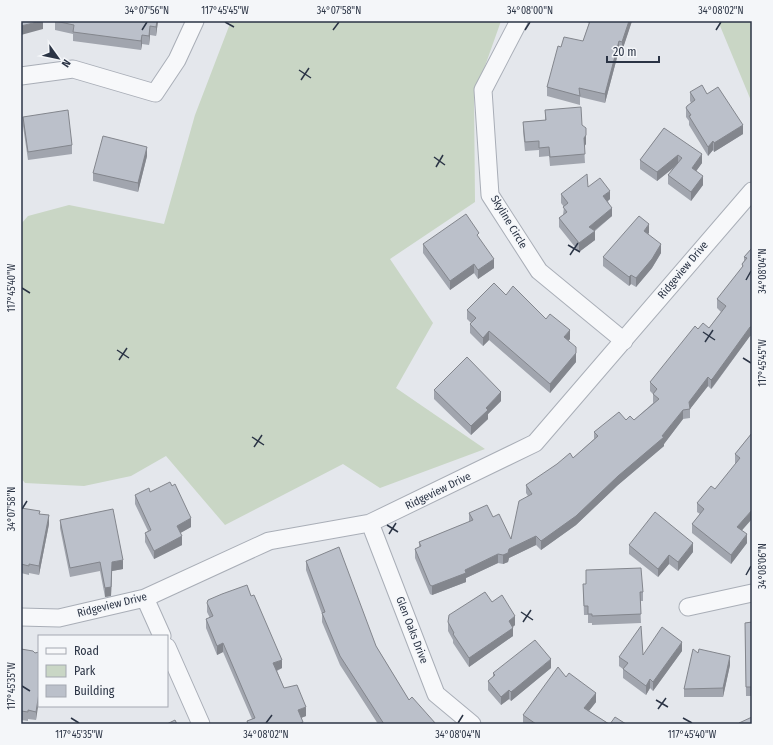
<svg xmlns="http://www.w3.org/2000/svg" width="773" height="745" font-family="'Fira Sans Condensed',sans-serif">
  <style>
    .green { fill: #c9d6c5 }
    .lines { fill: none; stroke-linecap: round; stroke-linejoin: round }
    .minor-casing { stroke: #a9aeb7; stroke-width: 19 }
    .minor { stroke: #f7f8fa; stroke-width: 17 }
    .wall { fill: #a1a5ae }
    .shaded-wall { fill: #83868d }
    .building { fill: #bbc0ca; stroke: #83868d }
    .ticks { fill: none; stroke: #2b3445; stroke-width: 1.5 }
    .labels { text-anchor: middle; dominant-baseline: central; stroke-width: 3; stroke-linejoin: round; paint-order: stroke }
    .street-label { font-size: 11px; fill: #2b3445; stroke: #f4f6f9 }
    .neatline { fill: none; stroke: #2b3445; stroke-width: 1.5 }
    .ticks-label { font-size: 10px; text-anchor: middle; fill: #2b3445 }
  </style>
  <rect width="100%" height="100%" fill="#e4e7ec"/>
  <path class="green" d="M 231,21 L 501,21 L 474,97 L 475,202 L 390,259 L 433,323 L 396,388 L 485,449 L 380,488 L 343,464 L 225,525 L 166,456 L 131,476 L 84,486 L 25,483 L 21,478 L 21,224 L 28,216 L 69,205 L 164,224 L 195,115 Z
    M 718,21 L 752,21 L 752,103 Z"/>
  <g class="lines">
    <g class="minor-casing">
      <path id="minor" d="M 519,21 L 483,90 L 490,195 L 539,271 L 624,341
        M 21,76 L 73,69 L 155,93 L 177,60 L 195,21
        M 370,523 L 436,694 L 472,724
        M 145,598 L 162,636
        M 688,607 L 752,593
        M 21,617 L 59,618 L 145,598 L 269,541 L 370,523 L 535,443 L 752,191
        M 167,647 L 201,724"/>
    </g>
    <use href="#minor" class="minor"/>
  </g>
  <path class="wall" d="M 55,21 L 158,21 L 156,36 L 150,35 L 149,45 L 142,44 L 141,50 L 73,41 L 73,34 L 55,30 Z
    M 585,21 L 632,21 L 622,51 L 619,50 L 605,103 L 580,97 L 580,105 L 547,96 L 547,87 L 561,47 L 583,41 L 589,23 Z
    M 690,92 L 707,94 L 743,134 L 714,152 L 713,150 L 708,156 L 689,125 L 689,121 L 686,117 L 686,108 L 691,103 L 690,101 Z
    M 545,110 L 582,125 L 586,144 L 584,146 L 585,163 L 550,166 L 549,156 L 539,157 L 539,150 L 525,151 L 523,131 L 523,122 L 545,120 Z
    M 23,117 L 72,145 L 72,154 L 28,160 L 23,126 Z
    M 664,128 L 702,163 L 696,171 L 703,185 L 691,201 L 668,184 L 668,175 L 676,166 L 657,181 L 640,169 L 640,160 Z
    M 147,156 L 138,192 L 93,181 L 93,173 Z
    M 588,187 L 610,199 L 608,201 L 612,216 L 595,231 L 595,240 L 579,252 L 559,227 L 559,218 L 563,215 L 564,207 L 561,203 L 561,194 Z
    M 649,233 L 648,234 L 661,253 L 652,268 L 636,287 L 631,284 L 629,286 L 603,266 L 603,257 Z
    M 479,238 L 494,268 L 478,279 L 474,273 L 450,290 L 423,253 L 423,244 Z
    M 752,248 L 752,336 L 750,336 L 713,387 L 711,389 L 708,386 L 690,409 L 690,418 L 683,419 L 664,444 L 664,446 L 618,485 L 576,525 L 541,550 L 536,545 L 509,558 L 508,562 L 503,564 L 498,563 L 466,578 L 466,582 L 432,595 L 430,594 L 415,558 L 415,549 L 419,547 L 419,542 L 469,522 L 469,513 L 493,517 L 511,539 L 528,496 L 526,493 L 526,485 L 573,458 L 594,439 L 594,432 L 626,420 L 634,420 L 653,403 L 653,394 L 650,391 L 650,382 L 698,329 L 709,328 L 721,312 L 717,308 L 717,299 L 742,268 L 742,264 L 744,261 L 744,257 Z
    M 506,295 L 546,319 L 570,339 L 568,341 L 576,362 L 550,393 L 489,340 L 483,346 L 470,333 L 470,324 L 471,323 L 467,319 L 467,310 Z
    M 434,390 L 501,401 L 488,414 L 488,419 L 471,435 L 434,399 Z
    M 752,433 L 742,531 L 747,543 L 731,564 L 692,533 L 692,524 L 700,514 L 697,512 L 697,503 L 715,489 L 736,464 L 735,463 L 735,454 Z
    M 150,492 L 191,527 L 180,533 L 182,545 L 154,559 L 145,542 L 145,533 L 148,531 L 135,504 L 135,495 Z
    M 21,508 L 40,514 L 49,524 L 39,575 L 29,573 L 29,575 L 21,573 Z
    M 60,520 L 123,569 L 112,571 L 111,596 L 105,597 L 100,571 L 70,577 L 60,528 Z
    M 629,545 L 693,552 L 678,571 L 669,564 L 658,577 L 629,554 Z
    M 306,561 L 376,646 L 409,700 L 436,724 L 378,724 L 340,665 L 322,622 L 322,614 L 306,570 Z
    M 586,570 L 643,592 L 643,601 L 640,601 L 641,623 L 592,625 L 592,623 L 588,623 L 588,615 L 584,615 L 583,584 L 586,584 Z
    M 492,602 L 515,625 L 513,627 L 513,636 L 469,667 L 453,643 L 453,640 L 448,631 L 448,622 Z
    M 207,603 L 282,668 L 277,671 L 284,688 L 306,716 L 301,718 L 303,724 L 247,724 L 247,721 L 252,719 L 223,652 L 217,655 L 206,628 L 206,619 L 210,618 L 207,612 Z
    M 752,622 L 752,696 L 746,696 L 745,623 Z
    M 21,649 L 35,653 L 39,652 L 36,720 L 28,719 L 28,721 L 21,720 Z
    M 682,651 L 653,691 L 650,688 L 646,695 L 623,678 L 623,669 L 619,666 L 619,657 Z
    M 698,653 L 730,665 L 723,697 L 684,697 L 684,689 Z
    M 551,668 L 511,701 L 509,699 L 501,705 L 488,690 L 488,681 L 493,677 L 493,673 Z
    M 566,677 L 596,702 L 589,711 L 609,724 L 523,724 L 523,715 Z"/>
  <path class="shaded-wall" d="M 41,21 L 43,21 L 43,29 L 21,35 L 21,26 Z
    M 157,21 L 158,21 L 156,36 L 156,27 Z
    M 629,21 L 632,21 L 622,51 L 622,42 Z
    M 150,26 L 150,35 L 149,45 L 149,36 Z
    M 142,35 L 142,44 L 141,50 L 141,41 Z
    M 619,41 L 619,50 L 605,103 L 605,94 Z
    M 743,125 L 743,134 L 714,152 L 714,143 Z
    M 586,135 L 586,144 L 584,147 L 584,138 Z
    M 713,141 L 713,150 L 708,156 L 708,147 Z
    M 147,147 L 147,156 L 138,192 L 138,183 Z
    M 702,154 L 702,163 L 692,177 L 692,168 Z
    M 678,155 L 678,164 L 657,181 L 657,172 Z
    M 703,176 L 703,185 L 691,201 L 691,192 Z
    M 610,191 L 610,199 L 603,205 L 603,196 Z
    M 612,208 L 612,216 L 590,234 L 595,231 L 595,240 L 579,252 L 579,243 L 589,227 Z
    M 649,224 L 649,233 L 644,239 L 644,231 Z
    M 661,244 L 661,253 L 652,268 L 636,287 L 636,278 Z
    M 494,259 L 494,268 L 478,279 L 478,270 Z
    M 474,264 L 474,273 L 450,290 L 450,281 Z
    M 631,275 L 631,284 L 629,286 L 629,277 Z
    M 750,327 L 750,336 L 711,389 L 711,380 Z
    M 570,330 L 570,339 L 564,346 L 564,337 Z
    M 489,331 L 489,340 L 483,346 L 483,338 Z
    M 576,353 L 576,362 L 550,393 L 550,384 Z
    M 708,377 L 708,386 L 690,409 L 689,402 Z
    M 501,392 L 501,401 L 488,414 L 488,419 L 471,435 L 471,426 L 486,408 Z
    M 683,410 L 683,419 L 664,444 L 664,446 L 618,485 L 576,525 L 541,550 L 541,541 L 662,436 Z
    M 752,510 L 752,519 L 737,536 L 737,527 Z
    M 49,515 L 49,524 L 39,575 L 39,566 Z
    M 191,518 L 191,527 L 177,535 L 177,526 Z
    M 747,534 L 747,543 L 731,564 L 731,555 Z
    M 182,536 L 182,545 L 154,559 L 154,551 Z
    M 536,536 L 536,545 L 509,558 L 508,562 L 503,564 L 503,555 L 509,549 Z
    M 693,543 L 693,552 L 678,571 L 678,562 Z
    M 498,554 L 498,563 L 466,578 L 466,582 L 432,595 L 432,586 Z
    M 669,555 L 669,564 L 658,577 L 658,569 Z
    M 123,560 L 123,569 L 112,571 L 111,596 L 105,597 L 105,588 L 112,562 Z
    M 515,616 L 515,625 L 509,630 L 509,621 Z
    M 513,628 L 513,636 L 469,667 L 469,658 Z
    M 682,642 L 682,651 L 653,691 L 653,682 Z
    M 223,643 L 223,652 L 217,655 L 217,646 Z
    M 730,656 L 730,665 L 723,697 L 723,688 Z
    M 551,659 L 551,668 L 511,701 L 511,692 Z
    M 282,660 L 282,668 L 273,672 L 273,663 Z
    M 650,679 L 650,688 L 646,695 L 646,686 Z
    M 509,690 L 509,699 L 501,705 L 501,697 Z
    M 39,693 L 39,701 L 36,720 L 36,712 Z
    M 596,693 L 596,702 L 584,717 L 584,708 Z
    M 306,707 L 306,716 L 298,719 L 298,710 Z"/>
  <path class="building" d="M 21,21 L 41,21 L 21,26 Z
    M 55,21 L 157,21 L 156,27 L 150,26 L 149,36 L 142,35 L 141,41 L 73,32 L 74,25 Z
    M 590,21 L 629,21 L 622,42 L 619,41 L 605,94 L 579,88 L 580,96 L 547,87 L 558,46 L 561,47 L 564,37 L 583,41 Z
    M 702,85 L 707,94 L 718,87 L 743,125 L 714,143 L 713,141 L 708,147 L 689,116 L 691,115 L 686,108 L 687,106 L 695,100 L 690,92 Z
    M 581,107 L 582,125 L 586,128 L 586,135 L 584,138 L 585,154 L 550,157 L 549,147 L 539,148 L 539,141 L 525,142 L 523,122 L 546,120 L 545,110 Z
    M 68,110 L 72,145 L 28,152 L 23,117 Z
    M 664,128 L 702,154 L 692,168 L 703,176 L 691,192 L 668,175 L 682,158 L 678,155 L 657,172 L 640,160 Z
    M 103,136 L 147,147 L 138,183 L 93,173 Z
    M 587,174 L 588,187 L 600,178 L 610,191 L 603,196 L 612,208 L 589,227 L 595,231 L 579,243 L 559,218 L 567,212 L 563,207 L 568,203 L 561,194 Z
    M 466,214 L 479,233 L 477,235 L 494,259 L 478,270 L 474,264 L 450,281 L 423,244 Z
    M 639,216 L 649,224 L 644,231 L 661,244 L 652,259 L 636,278 L 631,275 L 629,277 L 603,257 Z
    M 752,248 L 752,327 L 750,327 L 713,378 L 711,380 L 708,377 L 689,402 L 690,409 L 683,410 L 662,436 L 664,437 L 618,476 L 576,516 L 541,541 L 536,536 L 509,549 L 508,553 L 503,555 L 498,554 L 465,570 L 466,573 L 432,586 L 430,585 L 415,549 L 421,546 L 419,542 L 473,520 L 469,513 L 487,505 L 493,517 L 499,514 L 511,539 L 519,501 L 532,494 L 526,485 L 557,464 L 570,453 L 573,458 L 598,436 L 594,432 L 619,412 L 626,420 L 630,416 L 634,420 L 659,399 L 653,394 L 657,389 L 650,382 L 695,326 L 698,329 L 703,323 L 709,328 L 726,306 L 717,299 L 743,266 L 742,264 L 747,258 L 744,257 Z
    M 494,283 L 506,295 L 513,286 L 546,319 L 550,314 L 570,330 L 564,337 L 576,347 L 576,353 L 550,384 L 489,331 L 483,338 L 470,324 L 476,318 L 467,310 Z
    M 467,357 L 501,392 L 486,408 L 488,410 L 471,426 L 434,390 Z
    M 752,433 L 752,510 L 737,527 L 747,534 L 731,555 L 692,524 L 704,509 L 697,503 L 711,486 L 715,489 L 740,458 L 735,454 Z
    M 170,482 L 172,486 L 175,484 L 191,518 L 177,526 L 182,536 L 154,551 L 145,533 L 151,530 L 135,495 L 149,488 L 150,492 Z
    M 21,508 L 40,511 L 39,514 L 49,515 L 39,566 L 29,564 L 29,566 L 21,564 Z
    M 113,509 L 123,560 L 112,562 L 111,587 L 105,588 L 100,562 L 70,568 L 60,520 Z
    M 655,512 L 693,543 L 678,562 L 669,555 L 658,569 L 629,545 Z
    M 339,547 L 376,646 L 409,700 L 412,697 L 436,724 L 384,724 L 340,656 L 322,613 L 325,612 L 306,561 Z
    M 641,568 L 643,592 L 640,592 L 641,614 L 592,616 L 592,614 L 588,614 L 588,606 L 584,606 L 583,584 L 586,584 L 586,570 Z
    M 247,585 L 251,596 L 254,595 L 282,660 L 273,663 L 284,688 L 297,685 L 306,707 L 298,710 L 303,722 L 299,724 L 248,724 L 247,721 L 255,718 L 223,643 L 217,646 L 206,619 L 213,616 L 207,603 L 208,600 L 222,594 Z
    M 485,592 L 492,602 L 502,595 L 515,616 L 509,621 L 513,628 L 469,658 L 453,634 L 454,633 L 448,622 L 449,615 Z
    M 752,622 L 752,687 L 746,687 L 745,623 Z
    M 641,626 L 643,655 L 662,627 L 682,642 L 653,682 L 650,679 L 646,686 L 623,669 L 628,663 L 619,657 Z
    M 535,640 L 551,659 L 511,692 L 509,690 L 501,697 L 488,681 L 495,675 L 493,673 Z
    M 21,649 L 33,651 L 35,653 L 39,652 L 39,693 L 36,712 L 28,710 L 28,712 L 21,711 Z
    M 693,649 L 698,653 L 699,649 L 730,656 L 723,688 L 684,689 Z
    M 558,667 L 566,677 L 569,673 L 596,693 L 584,708 L 609,724 L 536,724 L 523,715 Z
    M 615,717 L 626,724 L 610,724 Z
    M 752,717 L 752,724 L 739,724 L 739,723 Z
    M 175,720 L 177,724 L 167,724 Z"/>
  <path class="ticks" d="M 225,22 L 234,27M 142,30 L 147,22M 333,30 L 339,22M 525,30 L 530,22M 716,30 L 721,22M 299,70 L 311,78M 301,80 L 309,68M 434,157 L 445,165M 436,167 L 443,155M 568,245 L 580,252M 570,255 L 578,243M 746,280 L 751,271M 22,288 L 30,293M 703,332 L 715,340M 705,342 L 713,330M 117,350 L 129,358M 743,358 L 751,363M 119,360 L 127,348M 252,437 L 264,445M 254,447 L 262,435M 22,509 L 27,501M 387,525 L 398,532M 389,534 L 396,523M 746,575 L 751,566M 521,612 L 533,620M 523,622 L 531,610M 22,686 L 30,691M 656,700 L 668,707M 658,709 L 666,698M 71,718 L 79,723M 683,718 L 692,723M 266,723 L 272,715M 458,723 L 463,715"/>
  <g class="labels">
    <g class="street-label">
      <text transform="translate(509 222) rotate(59)">Skyline Circle</text>
      <text transform="translate(683 270) rotate(-50)">Ridgeview Drive</text>
      <text transform="translate(438 491) rotate(-26)">Ridgeview Drive</text>
      <text transform="translate(112 605) rotate(-14)">Ridgeview Drive</text>
      <text transform="translate(412 630) rotate(69)">Glen Oaks Drive</text>
    </g>
  </g>
  <rect width="773" height="745" fill="none" stroke="#f4f6f9" stroke-width="44"/>
  <rect x="38" y="635" width="130" height="72" fill="#f4f6f9" stroke="#a4a8b1"/>
  <rect x="46" y="648" width="20" height="6" fill="#f7f8fa" stroke="#a4a8b1"/>
  <text x="74" y="655" font-size="12" fill="#2b3445">Road</text>
  <rect x="46" y="665" width="20" height="12" fill="#c9d6c5" stroke="#a4a8b1"/>
  <text x="74" y="675" font-size="12" fill="#2b3445">Park</text>
  <rect x="46" y="685" width="20" height="12" fill="#bbc0ca" stroke="#a4a8b1"/>
  <text x="74" y="695" font-size="12" fill="#2b3445">Building</text>
  <g transform="translate(58 58) rotate(123)" stroke="#f4f6f9" stroke-width="3" paint-order="stroke">
  <path d="M0-3L7 15L0 10L-7 15Z" fill="#2b3445"/>
  <text y="-6" font-size="11" font-weight="bold" text-anchor="middle" fill="#2b3445">N</text>
  </g>
  <path d="M607 56v6h52v-6" fill="none" stroke="#2b3445" stroke-width="2"/>
  <text x="613" y="56" font-size="12" fill="#2b3445" stroke="#f4f6f9" stroke-width="3" paint-order="stroke">20 m</text>
  <rect x="22" y="22" width="729" height="701" class="neatline"/>
  <g class="ticks-label">
    <text x="147" y="14">34°07'56"N</text>
    <text x="225" y="14">117°45'45"W</text>
    <text x="339" y="14">34°07'58"N</text>
    <text x="530" y="14">34°08'00"N</text>
    <text x="721" y="14">34°08'02"N</text>
    <text transform="translate(762 271) rotate(-90)" y="4">34°08'04"N</text>
    <text transform="translate(11 288) rotate(-90)" y="4">117°45'40"W</text>
    <text transform="translate(762 363) rotate(-90)" y="4">117°45'45"W</text>
    <text transform="translate(11 509) rotate(-90)" y="4">34°07'58"N</text>
    <text transform="translate(762 566) rotate(-90)" y="4">34°08'06"N</text>
    <text transform="translate(11 686) rotate(-90)" y="4">117°45'35"W</text>
    <text x="79" y="738">117°45'35"W</text>
    <text x="266" y="738">34°08'02"N</text>
    <text x="458" y="738">34°08'04"N</text>
    <text x="692" y="738">117°45'40"W</text>
  </g>
</svg>
